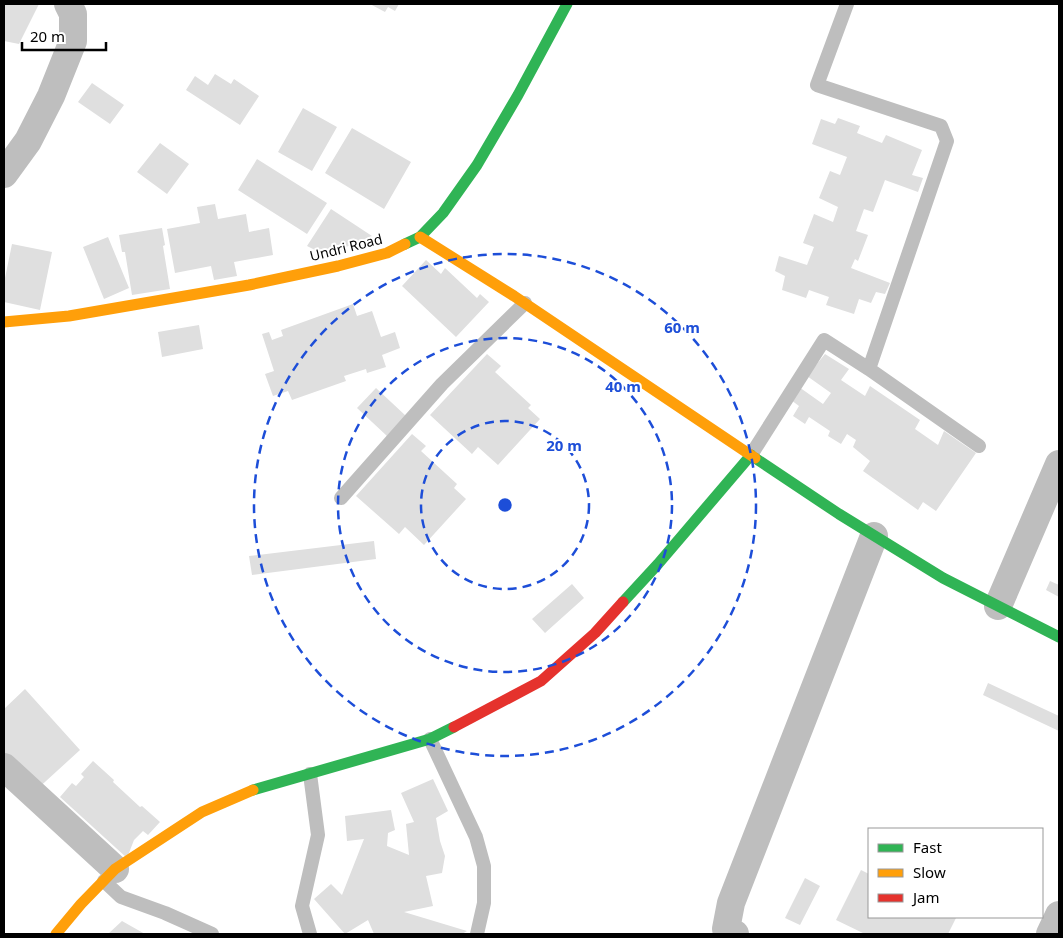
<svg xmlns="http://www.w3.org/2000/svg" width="1063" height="938" font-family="'Noto Sans',sans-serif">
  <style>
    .building { fill: #dfdfdf }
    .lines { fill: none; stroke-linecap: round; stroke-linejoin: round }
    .lane { stroke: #bebebe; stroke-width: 14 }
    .street { stroke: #bebebe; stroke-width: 28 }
    .fast { stroke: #30b455; stroke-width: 11 }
    .slow { stroke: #ff9f0a; stroke-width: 11 }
    .jam { stroke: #e5322d; stroke-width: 11 }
    .ring { fill: none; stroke: #1d4ed8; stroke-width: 2.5; stroke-dasharray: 9 6 }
    .labels { text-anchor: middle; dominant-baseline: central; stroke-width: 4; stroke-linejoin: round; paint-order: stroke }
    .street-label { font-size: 14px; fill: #000; stroke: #fff }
    .centre { fill: #1d4ed8; stroke: #fff; stroke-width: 2.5 }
    .ring-label { font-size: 15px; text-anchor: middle; font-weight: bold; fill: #1d4ed8; stroke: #fff; stroke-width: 4; stroke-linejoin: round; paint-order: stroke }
  </style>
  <rect width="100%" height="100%" fill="#fff"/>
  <path class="building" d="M 4,4 L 39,4 L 19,44 L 4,41 Z
    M 370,4 L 399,4 L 395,11 L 388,7 L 385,12 Z
    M 215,74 L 231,84 L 234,79 L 259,96 L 240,125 L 186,90 L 195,76 L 208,85 Z
    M 92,83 L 124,105 L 110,124 L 78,102 Z
    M 303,108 L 337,127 L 312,171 L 278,152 Z
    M 838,118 L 860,126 L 857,133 L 882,143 L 886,135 L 922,150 L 912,175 L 923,178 L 918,192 L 885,180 L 873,212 L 864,209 L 856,231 L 868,235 L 858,261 L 855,259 L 851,268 L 890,283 L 885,294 L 876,292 L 871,303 L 859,299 L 854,314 L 826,305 L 829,297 L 809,290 L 806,298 L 782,290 L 785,276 L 775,271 L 779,256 L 807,265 L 814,247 L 803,243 L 814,214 L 833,222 L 838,207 L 819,198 L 830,171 L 840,175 L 847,157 L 812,144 L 821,119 L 835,124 Z
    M 352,128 L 411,162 L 384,209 L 325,173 Z
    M 160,143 L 189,164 L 167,194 L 137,172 Z
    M 257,159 L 327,203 L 307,234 L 238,190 Z
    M 215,204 L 218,219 L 246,214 L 249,232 L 269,228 L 273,255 L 234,262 L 237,276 L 214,280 L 211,266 L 175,273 L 167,229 L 200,223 L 197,207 Z
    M 331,209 L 372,236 L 346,247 L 334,254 L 319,252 L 307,246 Z
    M 162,228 L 165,245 L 163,246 L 170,289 L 132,295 L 125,252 L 122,252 L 119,235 Z
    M 108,237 L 129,288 L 104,299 L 83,247 Z
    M 12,244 L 52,252 L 40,310 L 4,302 L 4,283 Z
    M 426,260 L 441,274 L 445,268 L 477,298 L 480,294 L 489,302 L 456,337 L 402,286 Z
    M 353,304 L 357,316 L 372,311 L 381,337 L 395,332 L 400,348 L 382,355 L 386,367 L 367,373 L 366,369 L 344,376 L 346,381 L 292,400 L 288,391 L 273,396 L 265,374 L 274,371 L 262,334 L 269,332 L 272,340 L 283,336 L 281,330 Z
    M 199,325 L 203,349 L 162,357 L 158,332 Z
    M 487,354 L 501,366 L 495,372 L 531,405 L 528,408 L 540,419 L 498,465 L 478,447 L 472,454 L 430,415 Z
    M 825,354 L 849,369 L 841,380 L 865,396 L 870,386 L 920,420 L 915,429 L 938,445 L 944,431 L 976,453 L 936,511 L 923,502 L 918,510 L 863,471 L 870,461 L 853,447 L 856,440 L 847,434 L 841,444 L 828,436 L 830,431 L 809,417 L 805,424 L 793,416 L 799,406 L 791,400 L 799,387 L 823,404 L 831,393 L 807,376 Z
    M 376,388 L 406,416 L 387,436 L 357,408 Z
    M 412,434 L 426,446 L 421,451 L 457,484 L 454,488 L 466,499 L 424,545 L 405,527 L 399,534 L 356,496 Z
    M 374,541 L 376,559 L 252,575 L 249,556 Z
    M 1050,581 L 1059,585 L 1059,597 L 1046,590 Z
    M 572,584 L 584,598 L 545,633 L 532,619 Z
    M 988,683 L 1059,716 L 1059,731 L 983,695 Z
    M 25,689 L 80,750 L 34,792 L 4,759 L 4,709 Z
    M 93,761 L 114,780 L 113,782 L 140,807 L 142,806 L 160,822 L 148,835 L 143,831 L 134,840 L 127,858 L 60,797 L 72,783 L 76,786 L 84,777 L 81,774 Z
    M 433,779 L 448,811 L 436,818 L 440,841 L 445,856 L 442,873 L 426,876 L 433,906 L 404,912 L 467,931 L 462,934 L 374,934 L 368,920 L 345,934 L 314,899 L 331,884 L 342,895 L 364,839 L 347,841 L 345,816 L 391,810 L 395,830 L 388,833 L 387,846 L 409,855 L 406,824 L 414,822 L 401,793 Z
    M 861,870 L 869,874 L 869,917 L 954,917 L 956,918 L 948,934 L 865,934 L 836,920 Z
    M 805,878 L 820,886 L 800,925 L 785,918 Z
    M 122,921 L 145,934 L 108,934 Z"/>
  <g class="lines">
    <path class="lane" d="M 847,4 L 817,85 L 941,126 L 947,141 L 869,369
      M 751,455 L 824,340 L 869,369 L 979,446
      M 341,498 L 442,384 L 525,303
      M 430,739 L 476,837 L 484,866 L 484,903 L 477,934
      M 310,774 L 318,835 L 302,906 L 310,934
      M 104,881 L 121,897 L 165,913 L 212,934"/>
    <path class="street" d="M 4,174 L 28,141 L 51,96 L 73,41 L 73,14 L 68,4
      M 998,606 L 1059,464
      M 4,767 L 115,869
      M 735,934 L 726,929 L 731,903 L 874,536
      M 1050,934 L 1059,915"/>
    <path class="fast" d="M 405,244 L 420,237 L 443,213 L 477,165 L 518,95 L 567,4
      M 755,458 L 839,514 L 943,578 L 1059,637
      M 623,602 L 658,564 L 751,455
      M 253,790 L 430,739 L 454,727"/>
    <path class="slow" d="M 420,237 L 514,296 L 755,458
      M 4,322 L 69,316 L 249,285 L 338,266 L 387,253 L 405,244
      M 56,934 L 81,904 L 115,869 L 202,812 L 253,790"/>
    <path class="jam" d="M 454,727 L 541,681 L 595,633 L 623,602"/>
  </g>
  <g class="ring">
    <circle cx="505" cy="505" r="84"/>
    <circle cx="505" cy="505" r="167"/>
    <circle cx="505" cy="505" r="251"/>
  </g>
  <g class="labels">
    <g class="street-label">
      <text transform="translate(346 247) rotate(-14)">Undri Road</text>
    </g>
  </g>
  <circle cx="505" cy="505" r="8" class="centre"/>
  <g class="ring-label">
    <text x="682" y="333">60 m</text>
    <text x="623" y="392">40 m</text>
    <text x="564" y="451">20 m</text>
  </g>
  <rect width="1063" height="938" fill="none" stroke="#000000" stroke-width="10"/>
  <rect x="868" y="828" width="175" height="90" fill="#ffffff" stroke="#999999"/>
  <rect x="878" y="844" width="25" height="8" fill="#30b455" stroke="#999999"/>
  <text x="913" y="853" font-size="15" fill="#000000">Fast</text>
  <rect x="878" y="869" width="25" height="8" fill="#ff9f0a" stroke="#999999"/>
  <text x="913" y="878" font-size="15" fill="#000000">Slow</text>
  <rect x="878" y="894" width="25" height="8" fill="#e5322d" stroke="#999999"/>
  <text x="913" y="903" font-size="15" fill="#000000">Jam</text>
  <path d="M22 42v8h84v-8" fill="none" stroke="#000000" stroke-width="2.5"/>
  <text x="30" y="42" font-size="15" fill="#000000" stroke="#ffffff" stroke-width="4" paint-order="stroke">20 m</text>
</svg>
